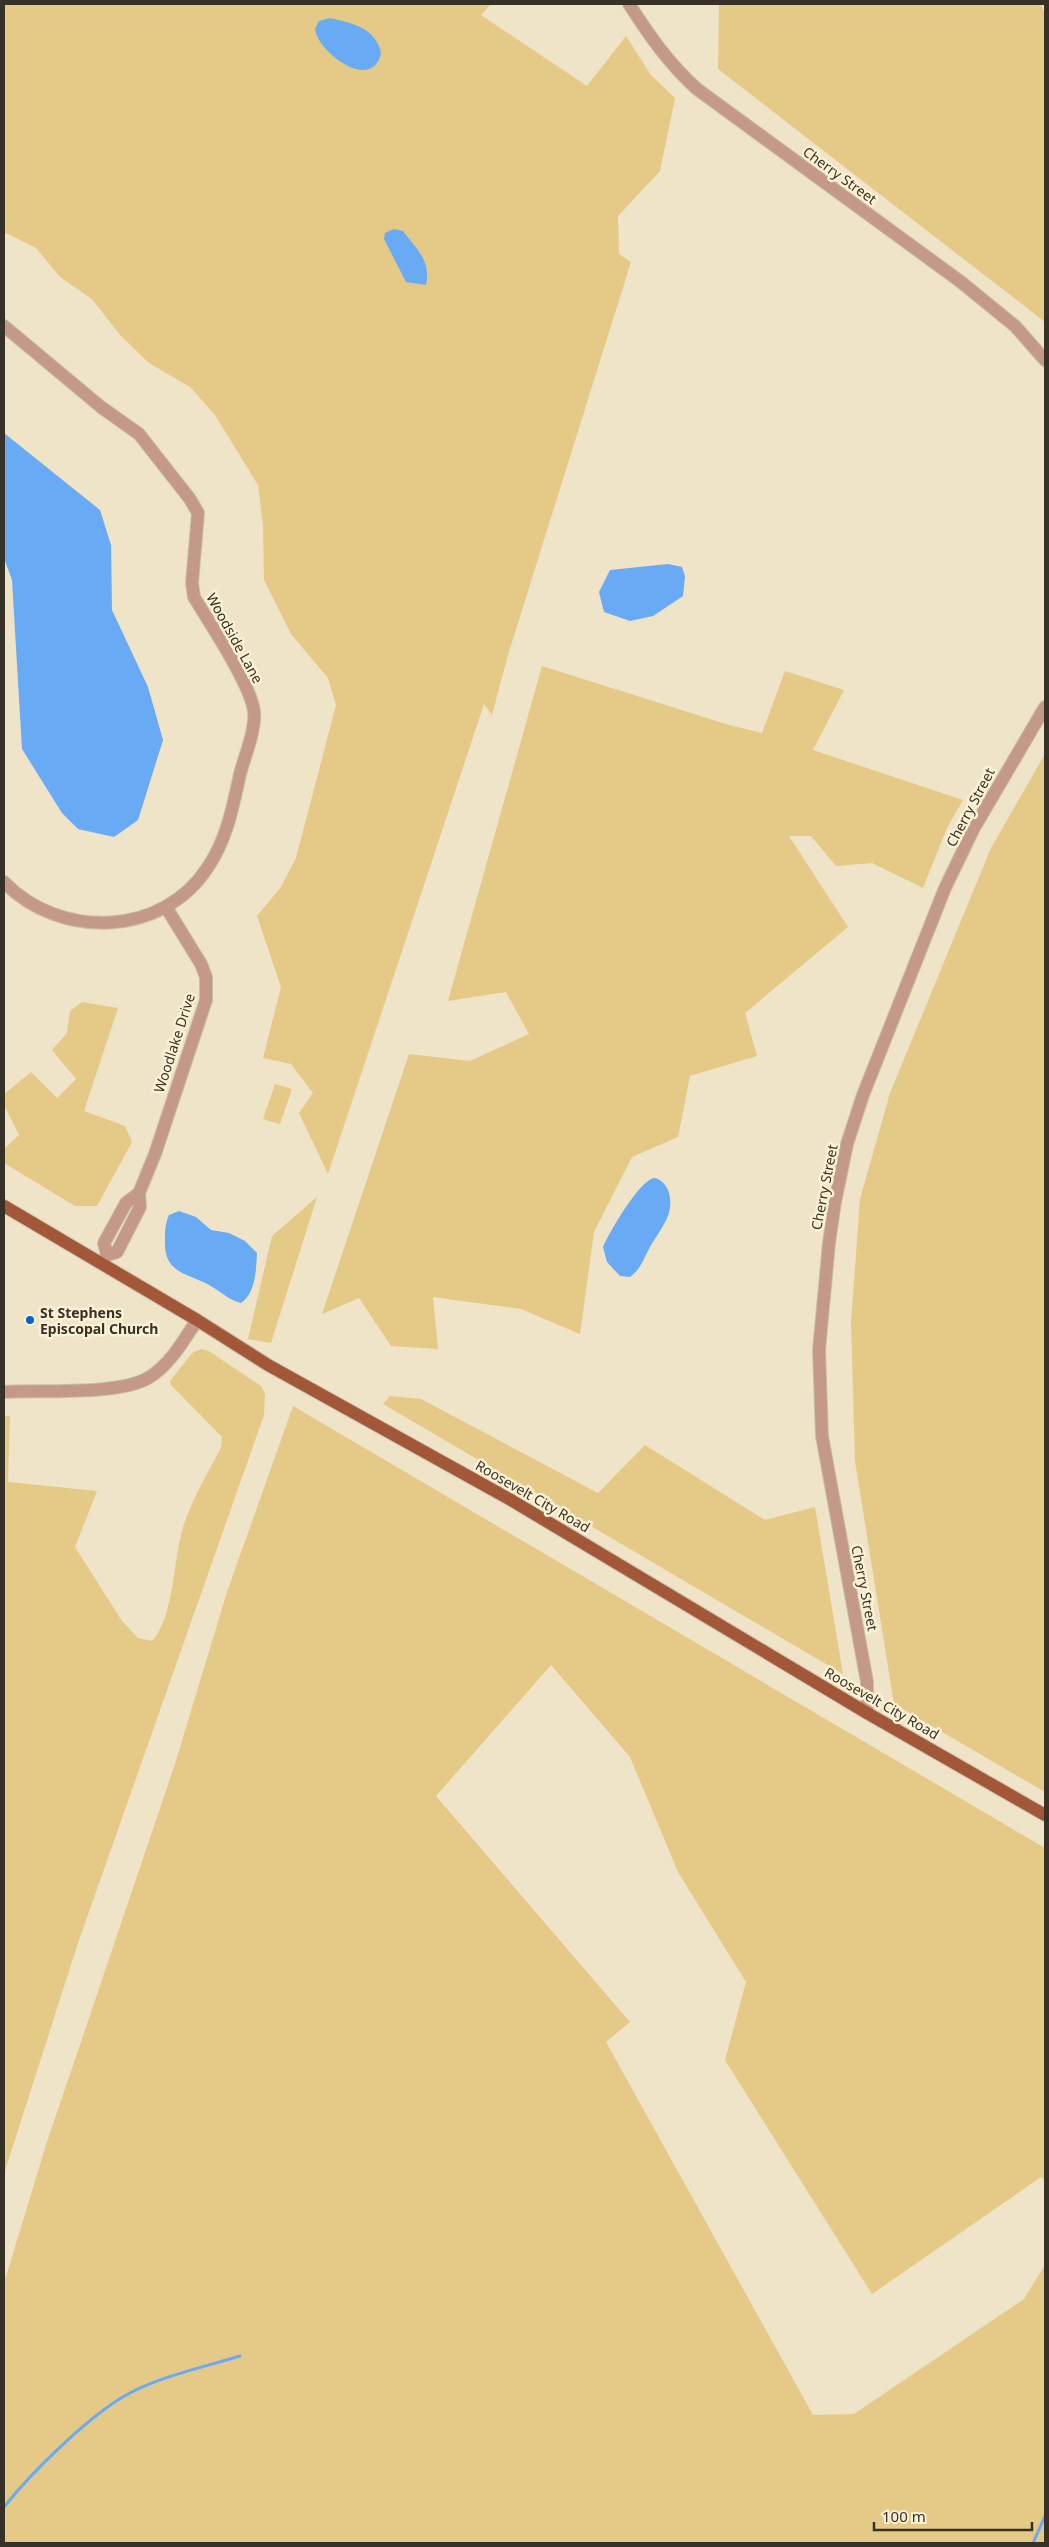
<svg xmlns="http://www.w3.org/2000/svg" width="1049" height="2547" font-family="'Noto Sans',sans-serif">
  <style>
    .green { fill: #e5c986 }
    .water { fill: #68aaf3 }
    .lines { fill: none; stroke-linecap: round; stroke-linejoin: round }
    .stream { stroke: #68aaf3; stroke-width: 3 }
    .minor-casing { stroke: #cac0a8; stroke-width: 14 }
    .major-casing { stroke: #cac0a8; stroke-width: 14 }
    .minor { stroke: #c49988; stroke-width: 12 }
    .major { stroke: #a25838; stroke-width: 12 }
    .poi-dot { fill: #0465ce; stroke: #fdf1d5; stroke-width: 2 }
    .labels { text-anchor: middle; dominant-baseline: central; stroke-width: 5; stroke-linejoin: round; paint-order: stroke }
    .street-label { font-size: 14px; fill: #373227; stroke: #fdf1d5 }
    .poi-label { font-size: 14px; font-weight: bold; fill: #373227; stroke: #fdf1d5; text-anchor: start }
  </style>
  <rect width="100%" height="100%" fill="#efe3c8"/>
  <path class="green" d="M 4,4 L 491,4 L 481,15 L 587,86 L 626,36 L 651,75 L 675,98 L 660,171 L 618,216 L 619,254 L 631,262 L 508,655 L 492,715 L 484,704 L 328,1174 L 299,1113 L 313,1093 L 291,1064 L 263,1058 L 281,987 L 257,916 L 281,887 L 296,858 L 336,705 L 328,678 L 291,634 L 264,580 L 263,526 L 258,485 L 215,415 L 190,387 L 149,363 L 120,335 L 92,299 L 60,277 L 36,248 L 4,232 Z
    M 719,4 L 1041,4 L 1045,15 L 1045,322 L 718,69 Z
    M 542,666 L 729,725 L 762,733 L 785,671 L 844,690 L 813,750 L 963,800 L 947,828 L 923,888 L 872,863 L 836,866 L 811,836 L 789,836 L 848,927 L 745,1013 L 757,1056 L 690,1076 L 678,1137 L 632,1157 L 594,1232 L 580,1334 L 521,1309 L 433,1297 L 438,1349 L 391,1346 L 359,1298 L 322,1314 L 409,1054 L 470,1061 L 529,1034 L 506,992 L 448,1001 Z
    M 1045,754 L 1045,1792 L 894,1704 L 855,1461 L 851,1323 L 860,1199 L 890,1093 L 991,848 Z
    M 82,1002 L 118,1008 L 84,1111 L 125,1126 L 132,1142 L 97,1206 L 75,1206 L 4,1163 L 4,1149 L 19,1135 L 4,1105 L 4,1094 L 31,1072 L 57,1098 L 76,1079 L 52,1050 L 67,1033 L 70,1011 Z
    M 275,1084 L 292,1089 L 280,1124 L 263,1119 Z
    M 317,1197 L 271,1343 L 248,1339 L 272,1236 Z
    M 201,1349 L 209,1351 L 261,1386 L 265,1394 L 264,1415 L 78,1943 L 4,2174 L 4,1416 L 10,1416 L 8,1482 L 97,1491 L 75,1547 L 122,1621 L 138,1638 L 152,1641 C 175,1616 173,1556 184,1524 C 193,1498 208,1472 221,1448 L 222,1437 L 171,1385 L 170,1381 L 192,1353 Z
    M 390,1396 L 421,1399 L 598,1493 L 645,1445 L 765,1520 L 815,1507 L 843,1674 L 383,1404 Z
    M 293,1406 L 1045,1848 L 1045,2180 L 1041,2177 L 872,2294 L 725,2060 L 746,1982 L 678,1872 L 630,1757 L 551,1665 L 436,1796 L 630,2022 L 606,2042 L 813,2415 L 854,2414 L 1024,2299 L 1045,2265 L 1045,2543 L 4,2543 L 4,2283 L 46,2145 L 174,1767 L 227,1592 Z"/>
  <path class="water" d="M 330,18 C 352,23 376,28 381,53 C 373,93 318,53 315,29 L 319,21 Z
    M 394,229 L 403,231 C 417,250 431,260 426,285 L 406,282 L 384,239 L 385,233 Z
    M 4,433 L 100,510 L 111,545 L 112,610 L 148,687 L 163,740 L 138,820 L 114,837 L 78,829 L 62,813 L 22,749 L 12,580 L 4,558 Z
    M 668,564 L 682,567 L 685,576 L 683,596 L 653,616 L 630,621 L 604,612 L 599,592 L 610,570 Z
    M 654,1178 C 661,1179 665,1184 668,1190 C 676,1212 662,1227 651,1245 C 644,1257 642,1268 630,1277 L 620,1276 L 607,1262 L 603,1247 C 610,1231 639,1181 654,1178 Z
    M 179,1211 L 196,1217 L 211,1230 L 229,1233 L 245,1241 L 257,1253 C 256,1269 256,1293 241,1303 C 229,1300 224,1294 214,1288 C 192,1273 164,1276 165,1242 C 165,1232 165,1224 169,1215 Z"/>
  <g class="lines">
    <path class="stream" d="M 4,2507 C 31,2473 84,2421 121,2398 C 156,2377 201,2368 240,2356
      M 1033,2543 L 1045,2516"/>
    <g class="minor-casing">
      <path id="minor" d="M 629,4 C 649,35 669,64 697,89 L 961,282 L 1015,326 L 1045,360
        M 4,326 L 101,407 L 139,434 L 190,499 L 198,513 L 192,583 L 194,597 C 210,624 250,683 254,711 C 256,730 245,755 240,774 C 233,806 227,839 208,867 C 163,937 60,940 4,882
        M 107,1255 L 104,1243 L 126,1203 L 139,1193
        M 102,1264 L 107,1255 L 117,1252 L 140,1207 L 139,1193 L 155,1154 L 206,1000 L 206,977 L 201,964 L 166,907
        M 4,1392 C 39,1390 120,1395 148,1378 C 170,1365 184,1340 197,1320
        M 867,1713 L 867,1682 L 822,1436 L 819,1350 L 829,1243 L 835,1202 L 847,1144 L 863,1095 L 945,888 L 974,828 L 1045,707"/>
    </g>
    <g class="major-casing">
      <path id="major" d="M 4,1206 L 197,1320 L 268,1365 L 511,1500 L 867,1713 L 1045,1815"/>
    </g>
    <use href="#minor" class="minor"/>
    <use href="#major" class="major"/>
  </g>
  <circle class="poi-dot" cx="30" cy="1320" r="5"/>
  <g class="labels">
    <g class="street-label">
      <text transform="translate(840 175) rotate(36)">Cherry Street</text>
      <text transform="translate(235 638) rotate(61)">Woodside Lane</text>
      <text transform="translate(970 807) rotate(-62)">Cherry Street</text>
      <text transform="translate(174 1043) rotate(-72)">Woodlake Drive</text>
      <text transform="translate(824 1187) rotate(-79)">Cherry Street</text>
      <text transform="translate(533 1496) rotate(30)">Roosevelt City Road</text>
      <text transform="translate(865 1588) rotate(79)">Cherry Street</text>
      <text transform="translate(882 1703) rotate(30)">Roosevelt City Road</text>
    </g>
    <g class="poi-label">
      <text x="40" y="1312">St Stephens<tspan x="40" dy="16">Episcopal Church</tspan></text>
    </g>
  </g>
  <rect width="1049" height="2547" fill="none" stroke="#373227" stroke-width="10"/>
  <path d="M874 2522v8h158v-8" fill="none" stroke="#373227" stroke-width="2.5"/>
  <text x="882" y="2522" font-size="15" fill="#373227" stroke="#fdf1d5" stroke-width="4" paint-order="stroke">100 m</text>
</svg>
